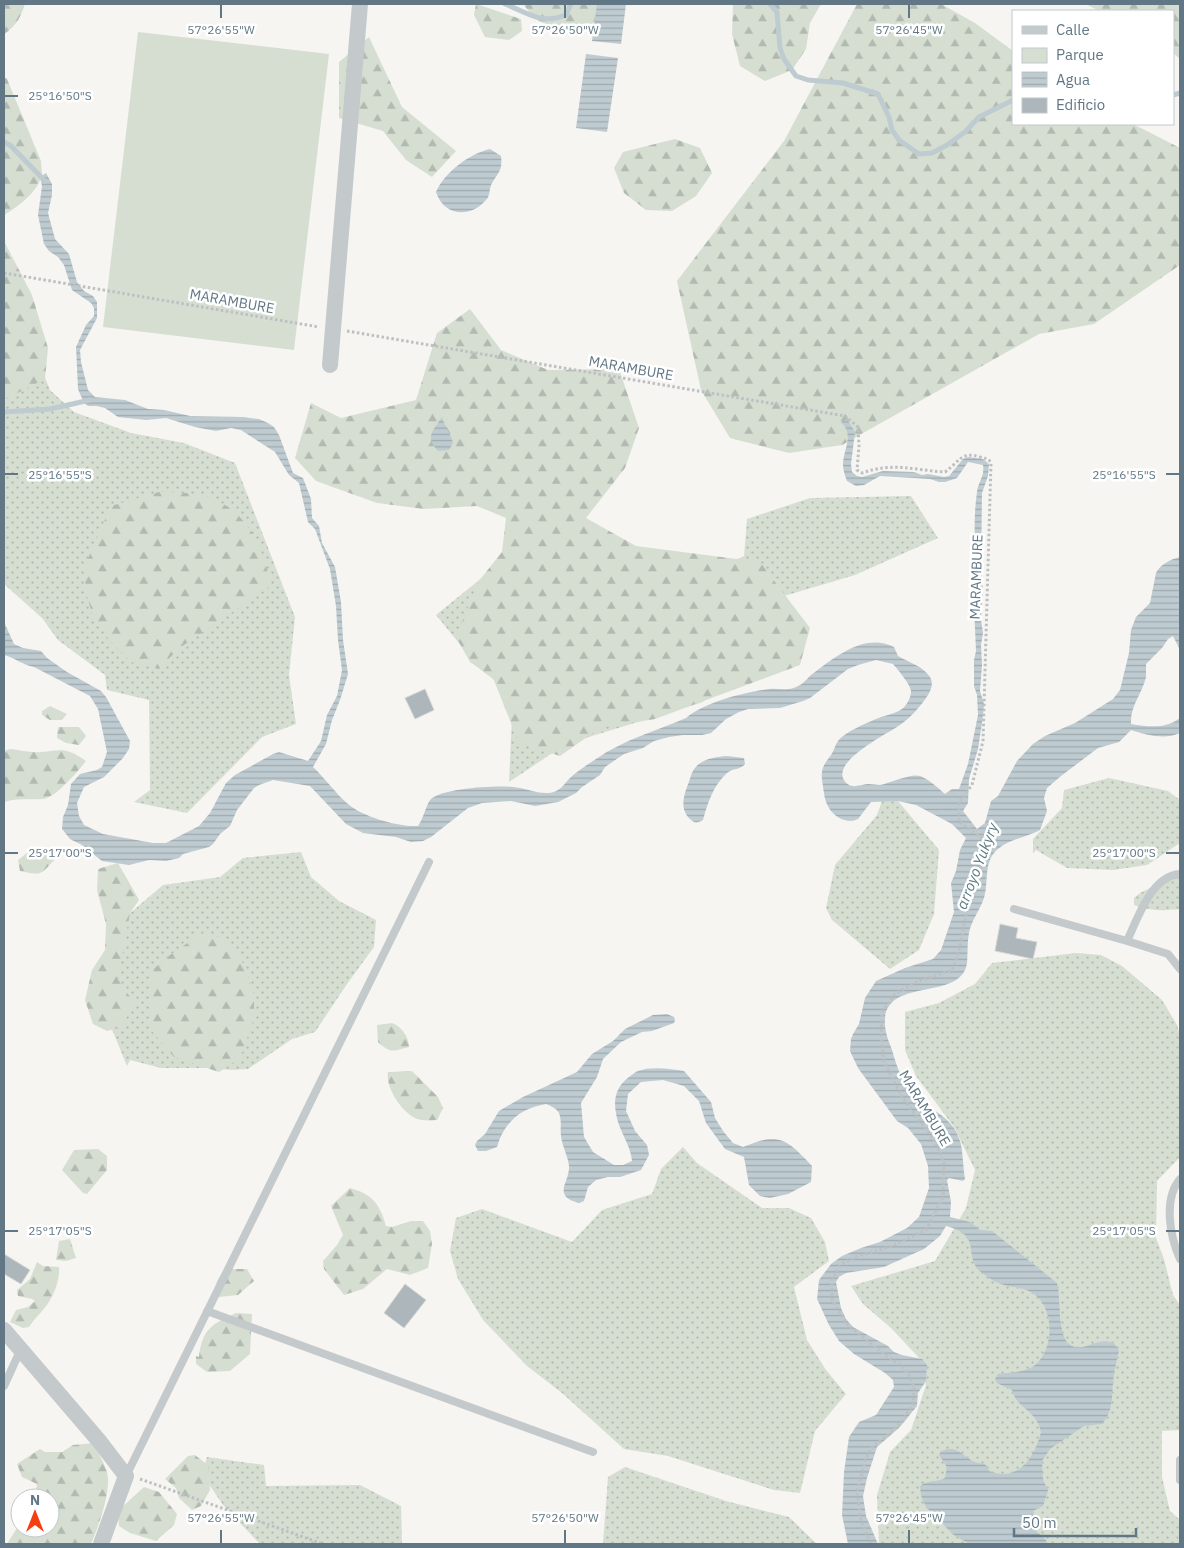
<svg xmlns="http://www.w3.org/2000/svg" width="1184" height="1548" font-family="'IBM Plex Sans',sans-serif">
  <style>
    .grass { fill: url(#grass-dots) }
    .forest { fill: url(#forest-firs) }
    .park { fill: #d6ded2 }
    .water { fill: url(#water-rules) }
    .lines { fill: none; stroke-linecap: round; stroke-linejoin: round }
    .stream { stroke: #becbd0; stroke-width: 5 }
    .building { fill: #adb6bb; stroke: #d7d7d4 }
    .path { stroke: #bdc0c2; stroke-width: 3; stroke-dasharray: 2.5 2.5; stroke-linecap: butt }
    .service { stroke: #c4c9cb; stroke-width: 8 }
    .minor { stroke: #c4c9cb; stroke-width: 16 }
    .ticks { fill: none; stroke: #617785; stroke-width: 2 }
    .labels { text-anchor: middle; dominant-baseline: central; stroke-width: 5; stroke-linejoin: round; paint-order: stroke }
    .street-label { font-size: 14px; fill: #617785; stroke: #fff }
    .water-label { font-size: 15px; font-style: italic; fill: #5c7a83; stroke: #fff }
    .ticks-label { font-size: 12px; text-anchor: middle; fill: #617785; stroke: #fff; stroke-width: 5; stroke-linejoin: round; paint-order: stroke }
  </style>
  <defs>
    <pattern id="grass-dots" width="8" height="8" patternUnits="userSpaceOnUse" patternTransform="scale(1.25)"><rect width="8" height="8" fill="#d6ded2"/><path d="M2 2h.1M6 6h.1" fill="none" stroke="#b1b9b0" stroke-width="1.8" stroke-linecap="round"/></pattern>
    <pattern id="forest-firs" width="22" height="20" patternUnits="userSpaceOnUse" patternTransform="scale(1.25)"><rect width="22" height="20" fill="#d6ded2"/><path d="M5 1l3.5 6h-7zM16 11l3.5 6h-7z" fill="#b1b9b0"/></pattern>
    <pattern id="water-rules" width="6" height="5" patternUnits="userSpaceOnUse" patternTransform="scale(1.25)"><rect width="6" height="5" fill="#becbd0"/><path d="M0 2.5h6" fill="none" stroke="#9eaaae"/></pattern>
  </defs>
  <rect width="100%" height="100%" fill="#f6f5f1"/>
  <path class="grass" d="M 4,305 L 30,340 L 50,390 L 74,412 L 131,433 L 184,443 L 235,463 L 295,617 L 289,675 L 296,724 L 262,737 L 187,813 L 134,802 L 150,790 L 149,700 L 107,690 L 105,675 L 58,640 L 42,618 L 4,584 Z
    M 911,496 L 938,538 L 855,575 L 784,596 L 781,662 L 700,703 L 566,744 L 509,782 L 513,694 L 481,670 L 436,615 L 515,551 L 672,590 L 744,556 L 747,519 L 810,498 Z
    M 1109,778 L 1168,791 L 1180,800 L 1180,843 L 1147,865 L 1113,870 L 1067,868 L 1036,850 L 1033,853 L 1033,839 L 1062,808 L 1064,790 Z
    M 883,798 L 889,800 L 898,801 L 939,850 L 934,914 L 919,950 L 890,969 L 825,914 L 832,920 L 826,908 L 835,865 L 877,815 Z
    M 301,852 L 311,877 L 339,901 L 376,920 L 374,947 L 347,984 L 315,1032 L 292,1039 L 248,1069 L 231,1070 L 207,1068 L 161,1068 L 130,1060 L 127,1066 L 102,1005 L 129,914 L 163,885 L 220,877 L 243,858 Z
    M 1176,875 L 1180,876 L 1180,909 C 1165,911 1148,911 1134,905 L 1134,898 L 1140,893 Z
    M 1076,953 L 1101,955 L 1122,966 L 1162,1000 L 1177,1025 L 1180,1036 L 1180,1157 L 1157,1181 L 1156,1238 L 1164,1259 L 1173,1295 L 1180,1305 L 1180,1430 L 1162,1431 L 1162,1477 L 1170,1511 L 1180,1520 L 1180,1544 L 879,1544 L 877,1495 L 890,1452 L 911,1430 L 926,1385 L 922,1361 L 891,1328 L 863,1304 L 851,1286 L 935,1261 L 966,1208 L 975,1170 L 954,1127 L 916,1076 L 905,1050 L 905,1012 L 939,1003 L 975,984 L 992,963 Z
    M 683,1147 L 697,1163 L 762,1208 L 789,1208 L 811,1218 L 825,1242 L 829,1261 L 794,1287 L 807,1340 L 826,1370 L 846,1394 L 815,1431 L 800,1493 L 774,1490 L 668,1456 L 624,1449 L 562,1393 L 527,1366 L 483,1320 L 458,1279 L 450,1251 L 456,1218 L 482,1209 L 572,1242 L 602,1210 L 652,1194 L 661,1169 Z
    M 207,1457 L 264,1465 L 266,1486 L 360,1485 L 401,1506 L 402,1544 L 260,1544 L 223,1505 L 202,1474 Z
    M 625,1467 L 726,1501 L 789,1517 L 817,1544 L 603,1544 L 608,1477 Z"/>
  <path class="forest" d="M 4,4 L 25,4 C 21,16 16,27 4,34 Z
    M 476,4 L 521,19 L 522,31 L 509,40 L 485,37 L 474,15 Z
    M 523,4 L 608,4 L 591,28 L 570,36 L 535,19 Z
    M 733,4 L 821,4 L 810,23 L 806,49 L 792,70 L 765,81 L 740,66 L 732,34 Z
    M 857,4 L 941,4 L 975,23 L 1013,51 L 1013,124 L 1133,124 L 1180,148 L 1180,265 L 1094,324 L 1039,334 L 842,445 L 789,453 L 730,438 L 701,390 L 677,281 L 784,141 Z
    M 1086,4 L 1180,4 L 1180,59 L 1173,53 L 1173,11 L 1099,11 Z
    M 369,37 L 402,107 L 456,151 L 432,177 L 406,160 L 383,131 L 339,118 L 339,62 Z
    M 4,77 L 7,79 L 41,161 C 41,167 43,173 41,178 C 35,194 18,207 4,215 Z
    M 675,139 L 700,148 L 712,173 L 696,196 L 672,211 L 646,210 L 624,193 L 614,168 L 623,152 Z
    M 4,241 L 32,295 L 48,348 L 45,379 L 8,398 L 4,397 Z
    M 470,309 L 501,350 L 548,370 L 619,369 L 639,428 L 625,468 L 586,518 L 636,546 L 760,562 L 810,628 L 800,665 L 655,719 L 600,728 L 560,756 L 519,743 L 493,678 L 470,662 L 456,637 L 478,582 L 502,552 L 506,518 L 477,506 L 424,509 L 377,503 L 316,481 L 295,458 L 311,403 L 341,418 L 416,400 L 437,333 Z
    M 159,492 C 202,492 228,496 253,534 C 261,546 267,571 272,585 L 178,649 L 159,669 L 131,662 L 110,641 L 93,617 L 85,589 L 86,563 L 111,506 Z
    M 50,706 L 67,714 L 62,720 L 50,720 L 42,715 L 42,711 Z
    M 58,727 L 79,727 L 86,736 L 79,745 L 66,743 L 57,738 Z
    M 10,749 C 20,750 31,753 41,752 C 64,750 65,747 86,761 C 78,771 57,797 43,799 C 30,800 16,798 4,802 L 4,751 Z
    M 48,850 L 56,858 C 40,875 43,876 20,871 L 18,860 L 27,853 Z
    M 118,863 L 139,900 L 130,913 L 118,979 L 134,1003 L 122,1027 L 107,1031 L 93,1024 L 85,1000 L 92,970 L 105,950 L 106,924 L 97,890 L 98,869 Z
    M 204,932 L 230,941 L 246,969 L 254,995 L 254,1019 L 240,1058 L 219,1072 L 174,1057 L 150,1029 L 150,972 L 170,955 Z
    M 392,1023 C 401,1026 409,1037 409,1047 C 393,1051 391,1054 378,1042 L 377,1025 Z
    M 412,1071 L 438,1097 L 443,1108 L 437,1120 C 431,1120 423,1121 417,1119 C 402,1113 385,1087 388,1072 Z
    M 98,1149 L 107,1156 L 107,1170 L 87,1194 L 83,1193 L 62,1170 L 74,1150 Z
    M 350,1188 C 372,1194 380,1204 386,1226 L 392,1227 L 411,1221 L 423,1221 L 430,1231 L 432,1244 L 428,1268 L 410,1275 L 387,1269 L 363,1289 L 344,1295 L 324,1269 L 323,1261 L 337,1245 L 343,1235 L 331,1206 Z
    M 70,1239 L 76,1258 L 66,1261 L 56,1260 L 59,1241 Z
    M 37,1262 L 43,1266 L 59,1267 C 60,1280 54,1295 47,1305 C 41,1313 34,1319 29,1327 L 23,1328 L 10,1322 L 16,1310 L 28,1307 L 35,1301 L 32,1299 L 18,1296 L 17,1290 L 30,1279 Z
    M 227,1269 L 247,1269 L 254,1281 L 238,1295 L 219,1297 C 214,1282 216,1280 227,1269 Z
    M 236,1313 L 252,1314 L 250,1354 L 230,1371 L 207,1372 L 196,1364 L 196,1356 L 199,1357 C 202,1329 212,1324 236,1313 Z
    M 94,1443 C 98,1453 104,1462 107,1472 C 112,1491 98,1527 91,1544 L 7,1544 L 20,1523 L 20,1528 L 50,1528 L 50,1498 L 35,1498 L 37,1484 L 22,1477 L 17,1464 L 40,1449 L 45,1452 L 62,1452 L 73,1445 Z
    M 195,1455 L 208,1465 L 210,1490 L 201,1506 L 192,1510 L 179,1498 L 176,1488 L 165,1479 L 188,1456 Z
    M 144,1487 L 159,1492 L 177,1514 L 174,1525 L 156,1541 L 130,1533 L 119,1526 L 118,1513 L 121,1508 Z"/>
  <path class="park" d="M 138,32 L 329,54 L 294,350 L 103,327 Z"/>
  <path class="water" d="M 597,4 L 626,4 L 621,44 L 592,41 Z
    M 586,54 L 618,58 L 607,132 L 576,128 Z
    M 490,149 L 501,156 C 503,172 497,173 491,185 C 489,191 490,196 486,200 C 471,218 444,217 436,192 C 445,172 469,154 490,149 Z
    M 46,173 L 52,184 L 52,195 L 48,213 L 55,239 L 69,254 L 77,282 L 84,291 L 93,296 L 97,302 L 97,318 L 80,350 L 81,362 L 88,390 L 95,397 L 125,400 L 148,409 L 164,410 L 190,416 L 243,417 L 259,419 L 268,423 L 274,427 L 279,435 L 293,473 L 303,478 L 311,499 L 312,518 L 319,526 L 322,543 L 335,567 L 341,602 L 343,640 L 348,674 L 340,700 L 332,720 L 326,744 L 313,767 C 325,778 335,793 348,804 C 363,817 398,827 418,826 C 424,818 426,804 431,799 C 443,788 497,785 513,787 C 528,788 544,798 558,790 C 562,788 565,783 569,779 C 576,772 587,765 596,759 C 623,740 656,731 686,718 C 707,701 743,693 769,689 C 777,688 789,691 796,687 C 802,685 807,679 811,675 C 834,658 864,632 894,647 L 898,656 C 908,662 923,666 930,677 C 934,684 931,691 926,698 C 919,708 910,718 900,725 C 887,734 832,761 844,780 C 850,790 859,785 868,784 C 872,784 876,785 880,785 C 890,783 912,773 920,776 C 929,779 938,788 945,794 L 952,789 L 959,789 L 968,764 L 978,715 L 977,695 L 974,686 L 974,660 L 976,651 L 974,606 L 976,588 L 974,564 L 976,557 C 974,536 974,513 977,492 C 978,482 985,476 983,465 L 968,462 L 957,478 L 945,482 L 939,482 L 930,479 L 880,476 L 864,485 L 856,486 L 847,481 C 845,476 843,470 843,465 C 843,450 855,435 841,422 L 847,419 L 855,432 L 851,464 L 852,472 L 857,476 L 862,477 L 883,471 L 914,472 L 922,475 L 928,474 L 944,477 L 949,476 L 963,459 L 968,457 L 983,459 L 989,464 L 988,476 L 982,493 L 981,570 L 983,590 L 981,620 L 983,633 L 981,645 L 982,665 L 980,691 L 984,704 L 983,716 L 978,749 L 969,779 L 968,803 L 963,811 L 977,829 L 985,823 L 991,801 L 998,796 L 1017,761 L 1033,744 L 1045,736 L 1075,723 L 1091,713 L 1113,699 L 1120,690 L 1129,653 L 1131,630 L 1136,617 L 1150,603 L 1156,573 C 1160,564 1172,559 1180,557 L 1180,650 L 1173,636 L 1168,639 L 1162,648 L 1146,664 C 1146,668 1146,673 1146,677 C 1142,694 1130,706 1131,724 C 1150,727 1165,729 1180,718 L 1180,733 C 1165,740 1146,735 1131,730 L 1119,742 L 1098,748 L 1061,776 L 1047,788 L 1044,798 L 1047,811 L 1040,830 C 1027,837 1010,839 998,849 C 983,861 989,882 984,898 C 980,910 971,921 969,933 C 967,943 968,954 967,963 C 961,1005 874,972 886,1032 C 887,1038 890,1044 892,1050 C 897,1068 902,1082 916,1096 C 931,1112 952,1115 960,1141 C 963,1150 963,1168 965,1179 L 963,1181 L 949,1178 L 947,1180 L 951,1202 L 950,1217 L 970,1222 L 980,1230 L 992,1231 L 1057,1283 C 1062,1298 1055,1343 1075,1347 C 1085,1349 1093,1342 1102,1342 C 1105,1341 1110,1342 1114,1343 L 1119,1351 C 1117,1359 1115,1367 1114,1375 C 1111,1392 1115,1410 1102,1424 L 1084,1426 L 1050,1449 L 1042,1461 L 1043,1479 L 1048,1491 L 1043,1506 L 1033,1511 L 1035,1530 L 1046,1540 L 1047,1544 L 970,1544 L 955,1536 L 926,1507 L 921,1496 L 920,1486 C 930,1479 935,1483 945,1478 L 947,1467 L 939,1455 L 941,1451 C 956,1445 960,1453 971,1460 C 975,1463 981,1463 986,1465 L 989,1471 C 1018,1483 1035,1457 1041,1432 C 1037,1410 1016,1408 1012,1390 L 997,1383 L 995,1379 L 998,1374 C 1010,1372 1025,1373 1035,1365 C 1054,1350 1055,1309 1034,1294 C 1025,1287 1012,1288 1001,1284 C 994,1282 988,1277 982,1273 C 961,1256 985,1236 946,1226 L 940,1236 L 924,1249 L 884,1267 L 846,1273 L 839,1277 L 836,1282 L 841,1308 L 846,1319 L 853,1327 L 888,1346 L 894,1352 L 902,1355 L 922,1359 L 927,1365 L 926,1381 L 918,1393 L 917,1406 L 900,1427 L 877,1447 L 867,1478 L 863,1496 L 866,1516 L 878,1544 L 848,1544 L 842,1515 L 844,1472 L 849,1437 L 859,1422 L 876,1415 L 894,1387 L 893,1380 L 885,1373 L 854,1354 L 839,1341 L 829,1325 L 817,1299 L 819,1280 L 831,1264 L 842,1256 L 861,1248 L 880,1242 L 907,1228 L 919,1217 L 929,1188 L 928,1166 L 921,1144 L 908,1128 L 897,1121 L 858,1068 L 850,1051 L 851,1039 L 853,1034 L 859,1024 L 865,998 L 876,981 L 905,968 L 933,959 L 941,950 L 954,912 L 951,883 L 956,871 L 960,850 L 966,838 L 952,824 L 916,805 L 898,801 L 871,802 L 858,819 C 850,823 840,820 834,814 C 826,807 824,796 823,786 C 820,770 822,767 831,755 C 834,751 835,745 838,741 C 846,731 869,722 881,717 C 888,715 896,713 902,709 C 906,706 911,698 911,692 C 912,686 898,670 893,664 L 876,660 L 858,665 L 848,669 L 810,698 L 803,701 L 780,708 L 748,709 L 739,712 L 726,719 L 711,733 L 702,735 L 683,735 L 669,737 L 654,741 L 643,748 L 624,754 L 605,767 L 600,775 L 582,787 L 576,793 L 558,802 L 535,806 L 511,801 L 482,803 L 468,808 L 431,837 L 423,841 L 411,842 L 396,837 L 363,833 L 346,824 L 310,786 L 273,780 L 259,785 L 254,788 L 237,810 L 230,826 L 220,834 L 213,844 L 209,847 L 183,854 L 179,858 L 166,861 L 149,860 L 129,865 L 102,861 L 82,845 L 70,839 L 62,829 L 63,817 L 68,805 L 71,784 L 80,774 L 97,770 L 102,767 L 107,752 L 98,709 L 90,696 L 34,667 C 23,665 15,658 4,655 L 4,622 L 14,644 L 23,648 L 41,651 L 47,658 L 67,672 L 101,691 L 106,697 L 130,741 L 129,749 L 123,758 L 104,777 L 84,787 L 77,803 L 79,816 L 84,825 L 103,834 L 153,843 L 166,843 L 199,826 L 210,813 L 226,783 L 235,775 L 273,754 L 279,752 L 308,761 L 321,741 L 327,715 L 337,696 L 342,670 L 338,640 L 336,606 L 330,569 L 315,529 L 308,522 L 299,483 L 289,475 L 275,452 L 241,430 L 231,428 L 216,431 L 195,427 L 166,418 L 146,420 L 118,417 L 105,408 L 97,406 L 88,406 L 84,403 L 78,389 L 76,347 L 86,325 L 94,316 L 94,308 L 91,303 L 72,290 L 64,265 L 58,257 L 49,251 L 44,244 L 38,215 L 42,186 L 40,177 Z
    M 442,417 C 445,427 451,434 453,443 L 449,450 L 438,451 C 425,437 432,432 442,417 Z
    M 727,756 L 744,758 L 745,764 C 740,770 733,768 727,773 C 713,786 708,802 703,820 C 698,823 695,824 690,819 C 678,808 685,792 690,779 C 691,775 693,770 695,768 C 703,758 716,757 727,756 Z
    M 667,1014 L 674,1017 L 675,1020 L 674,1023 L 652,1031 L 642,1032 L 621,1042 L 603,1059 L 597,1077 L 581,1103 L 584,1137 L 593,1152 L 614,1165 L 623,1165 L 632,1161 C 631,1147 622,1135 618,1122 C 613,1104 613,1089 629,1077 C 632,1075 635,1072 638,1071 C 652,1066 671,1069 684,1071 L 711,1102 L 715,1118 L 723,1131 L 733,1143 L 743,1147 C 780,1131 787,1140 812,1166 L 811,1182 L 788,1194 L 770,1198 L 760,1196 L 749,1185 L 744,1157 L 725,1149 L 706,1123 L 699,1101 L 684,1086 L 663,1080 L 641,1082 L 628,1094 L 626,1111 L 635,1131 L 647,1145 L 649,1155 L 641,1170 L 620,1177 L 608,1177 L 596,1180 L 588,1187 L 584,1201 L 579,1203 C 551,1195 570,1183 569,1166 C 568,1156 562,1146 561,1136 C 560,1128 562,1121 559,1113 C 556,1108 551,1106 546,1104 C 521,1108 504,1122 497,1147 L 486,1151 L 478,1151 L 475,1145 L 477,1141 L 485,1134 L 499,1111 L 523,1097 L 577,1072 L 592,1054 L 613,1041 L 625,1029 L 653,1015 Z"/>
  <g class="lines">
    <path class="stream" d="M 505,4 C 528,13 541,25 566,15 L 571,4
      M 770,4 L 777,12 L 780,48 L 784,59 L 796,76 L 808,80 L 843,83 L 878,94 L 889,117 L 892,130 L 899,140 L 919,154 L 932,153 L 947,145 L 965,132 L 979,117 L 1013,100
      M 1173,95 L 1180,93
      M 4,142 L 11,146 L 45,181
      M 4,412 L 50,409 L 90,400"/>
  </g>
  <path class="building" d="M 425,689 L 434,710 L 415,719 L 405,698 Z
    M 1000,924 L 1018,928 L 1016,938 L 1037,942 L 1033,959 L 995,951 Z
    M 4,1254 L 30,1270 L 21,1284 L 4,1274 Z
    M 405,1284 L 426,1300 L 404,1328 L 384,1313 Z"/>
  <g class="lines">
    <path class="path" d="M 4,273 L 319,327
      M 347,331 L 845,416 L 858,427 L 859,446 L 857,470 L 862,473 C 893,462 913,470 945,472 C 959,462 961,451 980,457 C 985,458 988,459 991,462 L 983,741 L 972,785 L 959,802 L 959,822 L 989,843 L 969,901 L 959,951 L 952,970 L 919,981 L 895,994 L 882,1012 L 881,1034 L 884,1062 L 902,1097 L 935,1141 L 944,1164 L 943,1197 L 926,1230 L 889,1247 L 858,1256 L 841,1264 L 832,1280 L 832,1300 L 847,1324 L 885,1355 L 901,1365 L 909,1375 L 914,1387 L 913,1404 L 903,1420 L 887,1436 L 873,1446 L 866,1458 L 857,1492 L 861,1521 L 871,1544
      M 140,1479 L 323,1544"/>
    <path class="service" d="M 1014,909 L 1127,941 L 1168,954 L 1180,969
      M 1127,941 C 1138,918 1151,876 1180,874
      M 1180,1179 C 1163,1199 1170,1237 1180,1259
      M 207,1311 L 593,1452
      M 4,1386 L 20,1351
      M 1180,1460 L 1180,1480
      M 126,1476 L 429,862"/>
    <path class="minor" d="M 330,365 L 360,4
      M 4,1330 L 100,1442 L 126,1476 L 101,1544"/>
  </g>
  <path class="ticks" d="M 221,5 L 221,18M 565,5 L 565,18M 909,5 L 909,18M 5,96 L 18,96M 5,474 L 18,474M 1166,474 L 1179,474M 5,853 L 18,853M 1166,853 L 1179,853M 5,1231 L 18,1231M 1166,1231 L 1179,1231M 221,1530 L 221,1543M 565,1530 L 565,1543M 909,1530 L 909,1543"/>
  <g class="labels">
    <g class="street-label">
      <text transform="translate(232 301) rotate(10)">MARAMBURE</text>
      <text transform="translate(631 368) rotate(10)">MARAMBURE</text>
      <text transform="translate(976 577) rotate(-88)">MARAMBURE</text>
      <text transform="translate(925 1108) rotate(59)">MARAMBURE</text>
    </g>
    <g class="water-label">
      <text transform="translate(977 866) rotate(-69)">arroyo Yukyry</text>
    </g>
  </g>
  <g class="ticks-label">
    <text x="221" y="34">57°26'55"W</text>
    <text x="565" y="34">57°26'50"W</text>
    <text x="909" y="34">57°26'45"W</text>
    <text x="60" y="100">25°16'50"S</text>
    <text x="60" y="479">25°16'55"S</text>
    <text x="1124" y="479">25°16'55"S</text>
    <text x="60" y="857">25°17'00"S</text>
    <text x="1124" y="857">25°17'00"S</text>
    <text x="60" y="1235">25°17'05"S</text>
    <text x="1124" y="1235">25°17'05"S</text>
    <text x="221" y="1522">57°26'55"W</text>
    <text x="565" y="1522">57°26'50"W</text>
    <text x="909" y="1522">57°26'45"W</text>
  </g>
  <rect width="1184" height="1548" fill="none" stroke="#617785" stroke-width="10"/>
  <rect x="1012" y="10" width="162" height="115" fill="#ffffff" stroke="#c0c9ce"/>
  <rect x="1022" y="26" width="25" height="8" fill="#c4c9cb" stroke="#c0c9ce"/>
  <text x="1056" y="35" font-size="15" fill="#617785">Calle</text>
  <rect x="1022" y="48" width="25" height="15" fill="#d6ded2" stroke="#c0c9ce"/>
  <text x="1056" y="60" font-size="15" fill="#617785">Parque</text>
  <rect x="1022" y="72" width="25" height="15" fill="url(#water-rules)" stroke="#c0c9ce"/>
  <text x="1056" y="85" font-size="15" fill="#617785">Agua</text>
  <rect x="1022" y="98" width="25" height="15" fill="#adb6bb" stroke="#c0c9ce"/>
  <text x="1056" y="110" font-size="15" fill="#617785">Edificio</text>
  <g transform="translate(35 1513)"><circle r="24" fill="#ffffff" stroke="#c0c9ce"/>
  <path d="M0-4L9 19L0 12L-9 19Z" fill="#f53e11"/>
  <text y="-8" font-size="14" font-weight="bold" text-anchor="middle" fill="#617785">N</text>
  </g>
  <path d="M1014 1528v8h122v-8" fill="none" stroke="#617785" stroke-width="2.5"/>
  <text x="1022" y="1528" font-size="15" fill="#617785" stroke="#ffffff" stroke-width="4" paint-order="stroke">50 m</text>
</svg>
